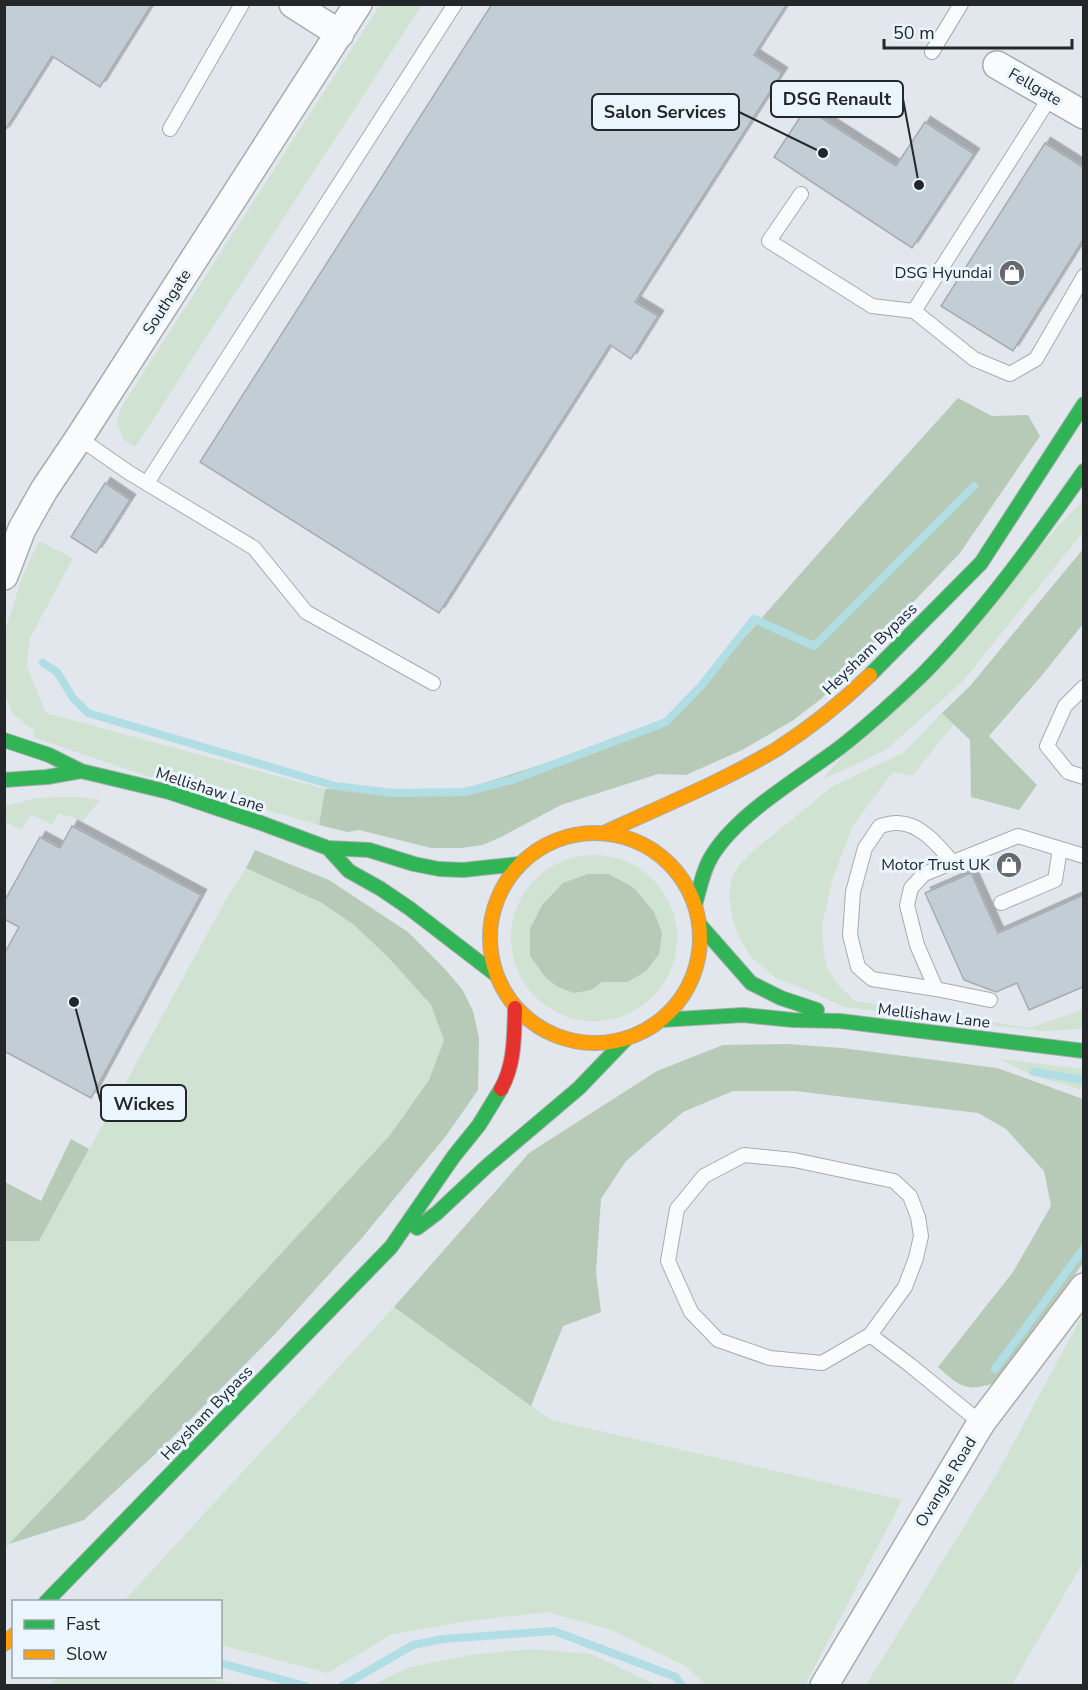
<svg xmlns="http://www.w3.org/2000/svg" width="1088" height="1690" font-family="'Nunito Sans',sans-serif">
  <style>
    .green { fill: #d0e2d2 }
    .forest { fill: #b7cab7 }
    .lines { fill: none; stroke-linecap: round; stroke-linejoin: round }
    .stream { stroke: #b0dee4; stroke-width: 8 }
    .building { fill: #c2cdd5; stroke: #a7acaf; stroke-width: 1.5; filter: url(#shadow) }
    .lane-casing { stroke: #a7acaf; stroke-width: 16 }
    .street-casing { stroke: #a7acaf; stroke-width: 30 }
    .fast-casing { stroke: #a7acaf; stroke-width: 16 }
    .slow-casing { stroke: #a7acaf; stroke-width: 16 }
    .jam-casing { stroke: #a7acaf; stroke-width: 16 }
    .lane { stroke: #fafbfc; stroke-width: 14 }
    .street { stroke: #fafbfc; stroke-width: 27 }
    .fast { stroke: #30b455; stroke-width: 14 }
    .slow { stroke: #ff9f0a; stroke-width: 14 }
    .jam { stroke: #e5322d; stroke-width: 14 }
    .labels { text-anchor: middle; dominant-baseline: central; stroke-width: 6; stroke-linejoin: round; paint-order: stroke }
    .street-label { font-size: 16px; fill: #23272a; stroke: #eaf5fe }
    .poi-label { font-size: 16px; fill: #23272a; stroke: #eaf5fe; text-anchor: end }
    .leader { fill: none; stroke: #23272a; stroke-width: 2 }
    .callout-dot { fill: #23272a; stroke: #eaf5fe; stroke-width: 2 }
    .callout { fill: #eaf5fe; stroke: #23272a; stroke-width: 2 }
    .callout-label { font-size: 18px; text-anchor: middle; font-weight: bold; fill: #23272a }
  </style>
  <defs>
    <filter id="shadow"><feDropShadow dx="5.5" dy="-5.5" stdDeviation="0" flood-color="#0004"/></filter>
  </defs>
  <rect width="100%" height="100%" fill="#e1e7ec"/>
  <path class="green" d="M 380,5 L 422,5 L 135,447 L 124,440 L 117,423 L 122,406 Z
    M 1083,500 L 1083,532 L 963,681 L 887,749 L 844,770 L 822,779 Z
    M 39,541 L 73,558 L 29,640 L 27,667 L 46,713 L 325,789 L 319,825 L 141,774 L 33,737 L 35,730 L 28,726 L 13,714 L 6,698 L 5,685 L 5,631 L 23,575 Z
    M 942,713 L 954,724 L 912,776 L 893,772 L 852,827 L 832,881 L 822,926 L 824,955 L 828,970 L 838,985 L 855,1001 L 1030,1028 L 1083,1009 L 1083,1029 L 1041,1031 L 845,1007 L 812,992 L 776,978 L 751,957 L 738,935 L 732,916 L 729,896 L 732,878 L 739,865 L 753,851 L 833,786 L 903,753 Z
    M 61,797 L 80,797 L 100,800 L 83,821 L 59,813 L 52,825 L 31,814 L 22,830 L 5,822 L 5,806 L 37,798 Z
    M511 938a83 83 0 1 1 166 0a83 83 0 1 1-166 0Z
    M 246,868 L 322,903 L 354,925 L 388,957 L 431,1005 L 444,1040 L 429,1080 L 390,1135 L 162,1383 L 5,1549 L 5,1241 L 39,1241 L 228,896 Z
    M 999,1059 L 1083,1069 L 1083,1090 L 1032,1075 Z
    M 394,1307 L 551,1420 L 902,1500 L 805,1685 L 707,1685 L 685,1666 L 612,1630 L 547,1612 L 460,1622 L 390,1635 L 328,1673 L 221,1645 L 220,1602 L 123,1602 Z
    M 1083,1314 L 1083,1562 L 1012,1685 L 866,1685 L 999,1470 Z
    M 530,1649 L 591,1654 L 656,1685 L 372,1685 L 410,1667 L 470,1655 Z
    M 59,1676 L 201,1677 L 237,1685 L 50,1685 Z"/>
  <path class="forest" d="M 958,398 L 992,416 L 1028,415 L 1040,436 L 960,553 L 821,699 L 792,721 L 742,750 L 686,775 L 658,774 L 561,805 L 503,836 L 483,845 L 461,848 L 431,848 L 359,830 L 347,832 L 319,825 L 325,789 L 459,791 L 668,724 L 847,521 Z
    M 1083,549 L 1083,624 L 1043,674 L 989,736 L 1037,785 L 1019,810 L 971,797 L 970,740 L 942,713 L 970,686 Z
    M 255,850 L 329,880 L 408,932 L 443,967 L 462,989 L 473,1011 L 479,1038 L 478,1090 L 446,1136 L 361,1239 L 276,1333 L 164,1446 L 84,1520 L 9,1544 L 162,1383 L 390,1135 L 429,1080 L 444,1040 L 431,1005 L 388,957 L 354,925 L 322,903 L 246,868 Z
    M 588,874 L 609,874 L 634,888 L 654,912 L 662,933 L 659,954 L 646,971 L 628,982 L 602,982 L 591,990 L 574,993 L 558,987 L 546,978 L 530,956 L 530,929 L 542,905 L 563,883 Z
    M 787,1044 L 842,1048 L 997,1068 L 1083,1099 L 1083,1263 L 997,1382 C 967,1393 960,1387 938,1367 L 1013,1272 L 1051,1206 L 1044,1171 L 1006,1129 L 978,1113 L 795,1091 L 733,1091 L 683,1112 L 626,1161 L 601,1199 L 596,1272 L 601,1312 L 563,1326 L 531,1406 L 394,1307 L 529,1153 L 657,1071 L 723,1045 Z
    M 71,1139 L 89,1149 L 39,1241 L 5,1241 L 5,1182 L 41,1201 Z"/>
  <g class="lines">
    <path class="stream" d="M 43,663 L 57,672 L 73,698 L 88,713 L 335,786 L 393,793 L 464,792 L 512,780 L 666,722 L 701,686 L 754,619 L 814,646 L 974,486
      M 1034,1072 L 1084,1080
      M 995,1369 L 1084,1248
      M 220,1663 L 305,1686
      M 342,1686 L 413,1645 L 443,1639 L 554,1631 L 676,1677 L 682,1686"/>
  </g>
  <path class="building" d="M 4,4 L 152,4 L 100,87 L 52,56 L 4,132 Z
    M 492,4 L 787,4 L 754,55 L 782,73 L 635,302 L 658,316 L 631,359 L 610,345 L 439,613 L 200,462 Z
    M 806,108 L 896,166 L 925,122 L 974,154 L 912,248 L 774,157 Z
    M 1045,143 L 1083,167 L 1083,240 L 1013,351 L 941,306 Z
    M 105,483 L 130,500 L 96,553 L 71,537 Z
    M 72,826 L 201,895 L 91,1098 L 4,1051 L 4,954 L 19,927 L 4,919 L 4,902 L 40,837 L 60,848 Z
    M 971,873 L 998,933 L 1083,895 L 1083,987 L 1029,1010 L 1017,983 L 996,992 L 964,980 L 925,893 Z"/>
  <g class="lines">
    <g class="lane-casing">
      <path id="lane" d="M 932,52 L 961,4
        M 1051,96 L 914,311 L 974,359 L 1010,374 L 1036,359 L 1084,276
        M 170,129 L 242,4
        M 801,194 L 769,241 L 872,306 L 914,311
        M 79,438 L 128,472 L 254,548 L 306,612 L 433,683
        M 147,483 L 455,4
        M 1084,687 L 1065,706 L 1047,746 L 1068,772 L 1084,777
        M 953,863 C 939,846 919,821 895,823 C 890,823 885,825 880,826 L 865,848 L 853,892 L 850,935 L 858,967 L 872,979 L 936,989 L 990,1000
        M 1001,903 L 1055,880 L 1060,849
        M 936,989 L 917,945 L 907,905 L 911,888 L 924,874 L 1018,836 L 1084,856
        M 870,1335 L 905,1287 L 916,1258 L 921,1236 L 918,1217 L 910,1196 L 894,1181 L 794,1160 L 744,1155 L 704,1176 L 677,1209 L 668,1261 L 691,1312 L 718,1340 L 770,1358 L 822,1363 L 870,1335 L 910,1365 L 981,1423"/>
    </g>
    <g class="street-casing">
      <path id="street" d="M 293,4 L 340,34
        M 997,65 L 1084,115
        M 4,576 L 22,529 L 44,490 L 79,438 L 358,4
        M 824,1686 L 981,1423 L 1084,1287"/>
    </g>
    <g class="fast-casing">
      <path id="fast" d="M 870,675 L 981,563 L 1084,404
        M 4,740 L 49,755 L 81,771 L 169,792 L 261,823 L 328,848 L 369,850 L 414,864 L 439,869 L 463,870 L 519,864
        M 4,780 L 47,777 L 81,771
        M 328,848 L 349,871 L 381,889 L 409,908 L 495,974
        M 695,905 C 700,888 703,869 713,854 C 739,813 799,778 838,749 C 868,726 896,700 923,674 C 984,612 1034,542 1084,471
        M 700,925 L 751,983 L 781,998 L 817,1010
        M 661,1020 L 743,1015 L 793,1020 L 840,1021 L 1084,1051
        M 417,1228 L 437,1213 L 487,1166 L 579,1088 L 627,1038
        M 46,1602 L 391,1247 L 454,1156 L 479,1125 L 501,1089"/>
    </g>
    <g class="slow-casing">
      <path id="slow" d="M490 938a105 105 0 1 1 210 0a105 105 0 1 1-210 0Z
        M 604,833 C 662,806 722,782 777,749 C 810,728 842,702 870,675
        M 4,1644 L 14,1635"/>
    </g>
    <g class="jam-casing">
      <path id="jam" d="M 501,1089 C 515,1064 514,1036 515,1008"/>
    </g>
    <use href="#lane" class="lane"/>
    <use href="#street" class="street"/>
    <use href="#fast" class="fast"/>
    <use href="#slow" class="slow"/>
    <use href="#jam" class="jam"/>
  </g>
  <defs>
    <g id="shop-disc" transform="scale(1.35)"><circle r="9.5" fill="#666a6e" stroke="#eaf5fe"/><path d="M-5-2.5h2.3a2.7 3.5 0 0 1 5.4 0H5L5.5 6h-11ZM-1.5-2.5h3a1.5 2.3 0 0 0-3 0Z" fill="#fff"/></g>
  </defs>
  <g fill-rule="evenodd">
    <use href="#shop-disc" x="1012" y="273"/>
    <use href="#shop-disc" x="1009" y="865"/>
  </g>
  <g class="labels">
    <g class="street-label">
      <text transform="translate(1035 87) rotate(30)">Fellgate</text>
      <text transform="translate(167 302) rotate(-57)">Southgate</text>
      <text transform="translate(870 649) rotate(-44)">Heysham Bypass</text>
      <text transform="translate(210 790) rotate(18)">Mellishaw Lane</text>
      <text transform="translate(934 1016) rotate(7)">Mellishaw Lane</text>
      <text transform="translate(207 1413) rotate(-46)">Heysham Bypass</text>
      <text transform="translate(946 1482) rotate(-59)">Ovangle Road</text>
    </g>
    <g class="poi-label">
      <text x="992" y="273">DSG Hyundai</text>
      <text x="990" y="865">Motor Trust UK</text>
    </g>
  </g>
  <path class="leader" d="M919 185L903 99M823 153L739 112M74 1002L101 1103"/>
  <g class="callout-dot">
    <circle cx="919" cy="185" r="6"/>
    <circle cx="823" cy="153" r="6"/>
    <circle cx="74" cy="1002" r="6"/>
  </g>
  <g class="callout">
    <rect x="771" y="81" width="132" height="36" rx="6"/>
    <rect x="592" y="94" width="147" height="36" rx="6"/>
    <rect x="101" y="1085" width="85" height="36" rx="6"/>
  </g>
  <g class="callout-label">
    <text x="837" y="105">DSG Renault</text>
    <text x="665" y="118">Salon Services</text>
    <text x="144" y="1110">Wickes</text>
  </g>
  <rect width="1088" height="1690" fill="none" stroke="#23272a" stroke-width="12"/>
  <rect x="12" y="1600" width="210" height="78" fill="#eaf5fe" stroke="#9aa3a9" stroke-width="1.5"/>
  <rect x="24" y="1620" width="30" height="9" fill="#30b455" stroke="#9aa3a9" stroke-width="1.5"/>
  <text x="66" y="1630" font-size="18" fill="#23272a">Fast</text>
  <rect x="24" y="1650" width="30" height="9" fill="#ff9f0a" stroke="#9aa3a9" stroke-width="1.5"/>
  <text x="66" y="1660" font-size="18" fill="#23272a">Slow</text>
  <path d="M884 39v9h188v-9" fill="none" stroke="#23272a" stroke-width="3"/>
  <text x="893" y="39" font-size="18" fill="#23272a" stroke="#eaf5fe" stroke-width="4.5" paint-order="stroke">50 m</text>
</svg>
